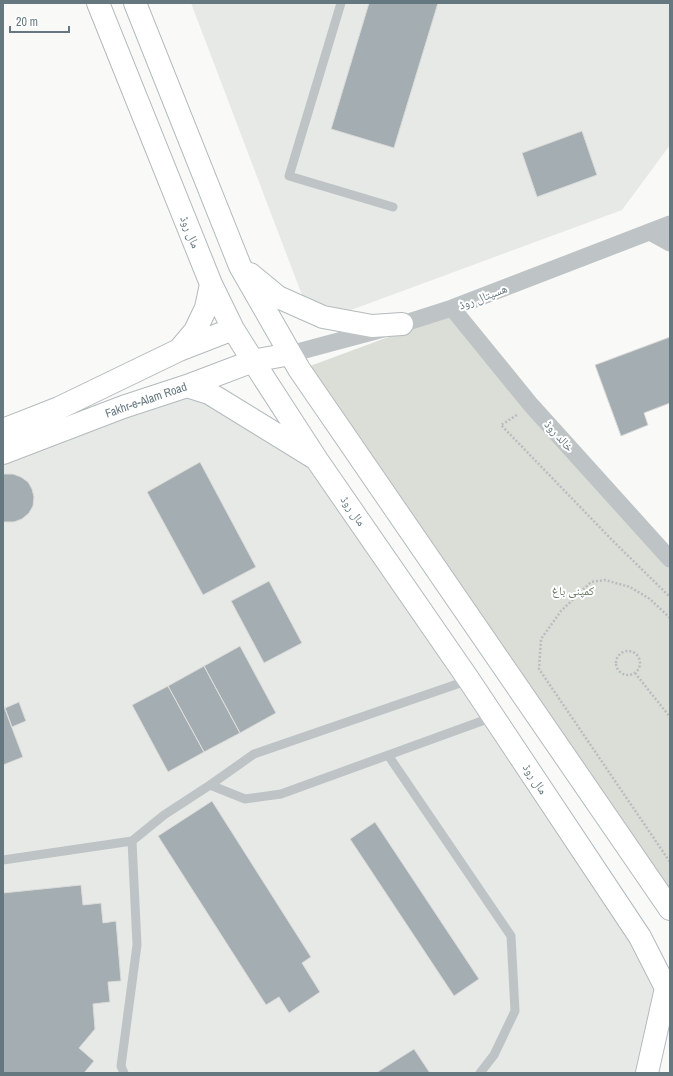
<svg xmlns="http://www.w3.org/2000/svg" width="673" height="1076" font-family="'Archivo Narrow','Noto Naskh Arabic',sans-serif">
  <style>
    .built { fill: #e7e9e7 }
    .green { fill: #daded7 }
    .building { fill: #a4aeb2; stroke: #dbdbd9 }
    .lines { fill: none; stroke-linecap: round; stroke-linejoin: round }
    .secondary-casing { stroke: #b3babd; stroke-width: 24 }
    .path { stroke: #b9bdbf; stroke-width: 2.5; stroke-dasharray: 2 2; stroke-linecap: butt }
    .lane { stroke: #bec4c6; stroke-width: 9 }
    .street { stroke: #bec4c6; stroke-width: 17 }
    .secondary { stroke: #fff; stroke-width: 22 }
    .labels { text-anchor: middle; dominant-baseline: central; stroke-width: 4; stroke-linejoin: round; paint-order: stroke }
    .street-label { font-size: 12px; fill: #66787f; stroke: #fff }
    .park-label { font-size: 12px; fill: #6b7865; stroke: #fff }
  </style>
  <rect width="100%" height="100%" fill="#f9f9f7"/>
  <path class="built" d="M 191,3 L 670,3 L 670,145 L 622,210 L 313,324 Z
    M 187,386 L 317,460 L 666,988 L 647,1073 L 3,1073 L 3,454 Z"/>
  <path class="green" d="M 456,312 L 670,555 L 670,902 L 302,369 Z"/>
  <path class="building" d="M 369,3 L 438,3 L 394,148 L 331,129 Z
    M 582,131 L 597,175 L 537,197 L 522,153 Z
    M 670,337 L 670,403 L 644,413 L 648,425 L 621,436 L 595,365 Z
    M 200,462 L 256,567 L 203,595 L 147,492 Z
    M 4,474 L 13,474 L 21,477 L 28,482 L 32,489 L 34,497 L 33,506 L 29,513 L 22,519 L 14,522 L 3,522 L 3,475 Z
    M 269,581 L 302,643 L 264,663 L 231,601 Z
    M 240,646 L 276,713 L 240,733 L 204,666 Z
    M 204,666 L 240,733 L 204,752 L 168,686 Z
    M 168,686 L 204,752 L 168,772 L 132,705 Z
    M 19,702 L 26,721 L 12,727 L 5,708 Z
    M 3,704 L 23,757 L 3,765 Z
    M 212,801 L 311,957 L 302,963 L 320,992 L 289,1013 L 279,997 L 266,1005 L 158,836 Z
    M 375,822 L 479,979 L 454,996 L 350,839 Z
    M 81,885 L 83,905 L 101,903 L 103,923 L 116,921 L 121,981 L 108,982 L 110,1002 L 93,1004 L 95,1029 L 79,1048 L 94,1061 L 84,1073 L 3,1073 L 3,893 Z
    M 414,1049 L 430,1073 L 376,1073 Z"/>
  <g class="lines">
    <g class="secondary-casing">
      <path id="secondary" d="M 98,3 L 211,284 L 233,329 L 253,361 L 317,460 L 469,680 L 640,937 L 666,988 L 670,991
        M 135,3 L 240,266 L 299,369 L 670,909
        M 250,274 L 278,297 L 323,317 L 372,326 L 402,324
        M 179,350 L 195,331 L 206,308 L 211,284
        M 187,386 L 209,393 L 313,457
        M 3,430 L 59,408 L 179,350 L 233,329
        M 3,453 L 123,407 L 187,386 L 253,361 L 290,354
        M 647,1073 L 666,988 L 670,983"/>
    </g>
    <path class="path" d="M 517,415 L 501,425 L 614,542 L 670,597
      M 670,618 L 650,599 L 630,587 L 605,580 L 591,582 L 561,611 L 541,639 L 539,669 L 670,862
      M616 663a12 12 0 1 1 24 0a12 12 0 1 1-24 0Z
      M 635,673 L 670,717"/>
    <path class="lane" d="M 341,3 L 289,176 L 393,207
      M 388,755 L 511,936 L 515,1011 L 494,1055 L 480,1073
      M 210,785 L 245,799 L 281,794 L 493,717
      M 3,860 L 132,841
      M 124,1073 L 121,1066 L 137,945 L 132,841 L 164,815 L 210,785 L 254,754 L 469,680"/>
    <path class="street" d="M 650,232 L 670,243
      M 452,308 L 531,405 L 670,559
      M 290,354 L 402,324 L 452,308 L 670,224"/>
    <use href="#secondary" class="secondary"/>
  </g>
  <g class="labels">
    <g class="street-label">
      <text transform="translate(190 232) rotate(68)">مال روڈ</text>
      <text transform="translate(483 297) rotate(-21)">ھسپتال روڈ</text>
      <text transform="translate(146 400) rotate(-19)">Fakhr-e-Alam Road</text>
      <text transform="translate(559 436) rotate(48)">خالد روڈ</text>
      <text transform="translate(353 511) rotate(55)">مال روڈ</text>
      <text transform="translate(535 779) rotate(56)">مال روڈ</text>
    </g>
    <g class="park-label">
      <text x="573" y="591">کمپنی باغ</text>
    </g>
  </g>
  <rect width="673" height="1076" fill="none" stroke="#66787f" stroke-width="8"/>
  <path d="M10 26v6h59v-6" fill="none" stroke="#66787f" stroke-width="2"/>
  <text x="16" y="26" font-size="12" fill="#66787f" stroke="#ffffff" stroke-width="3" paint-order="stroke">20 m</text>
</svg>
